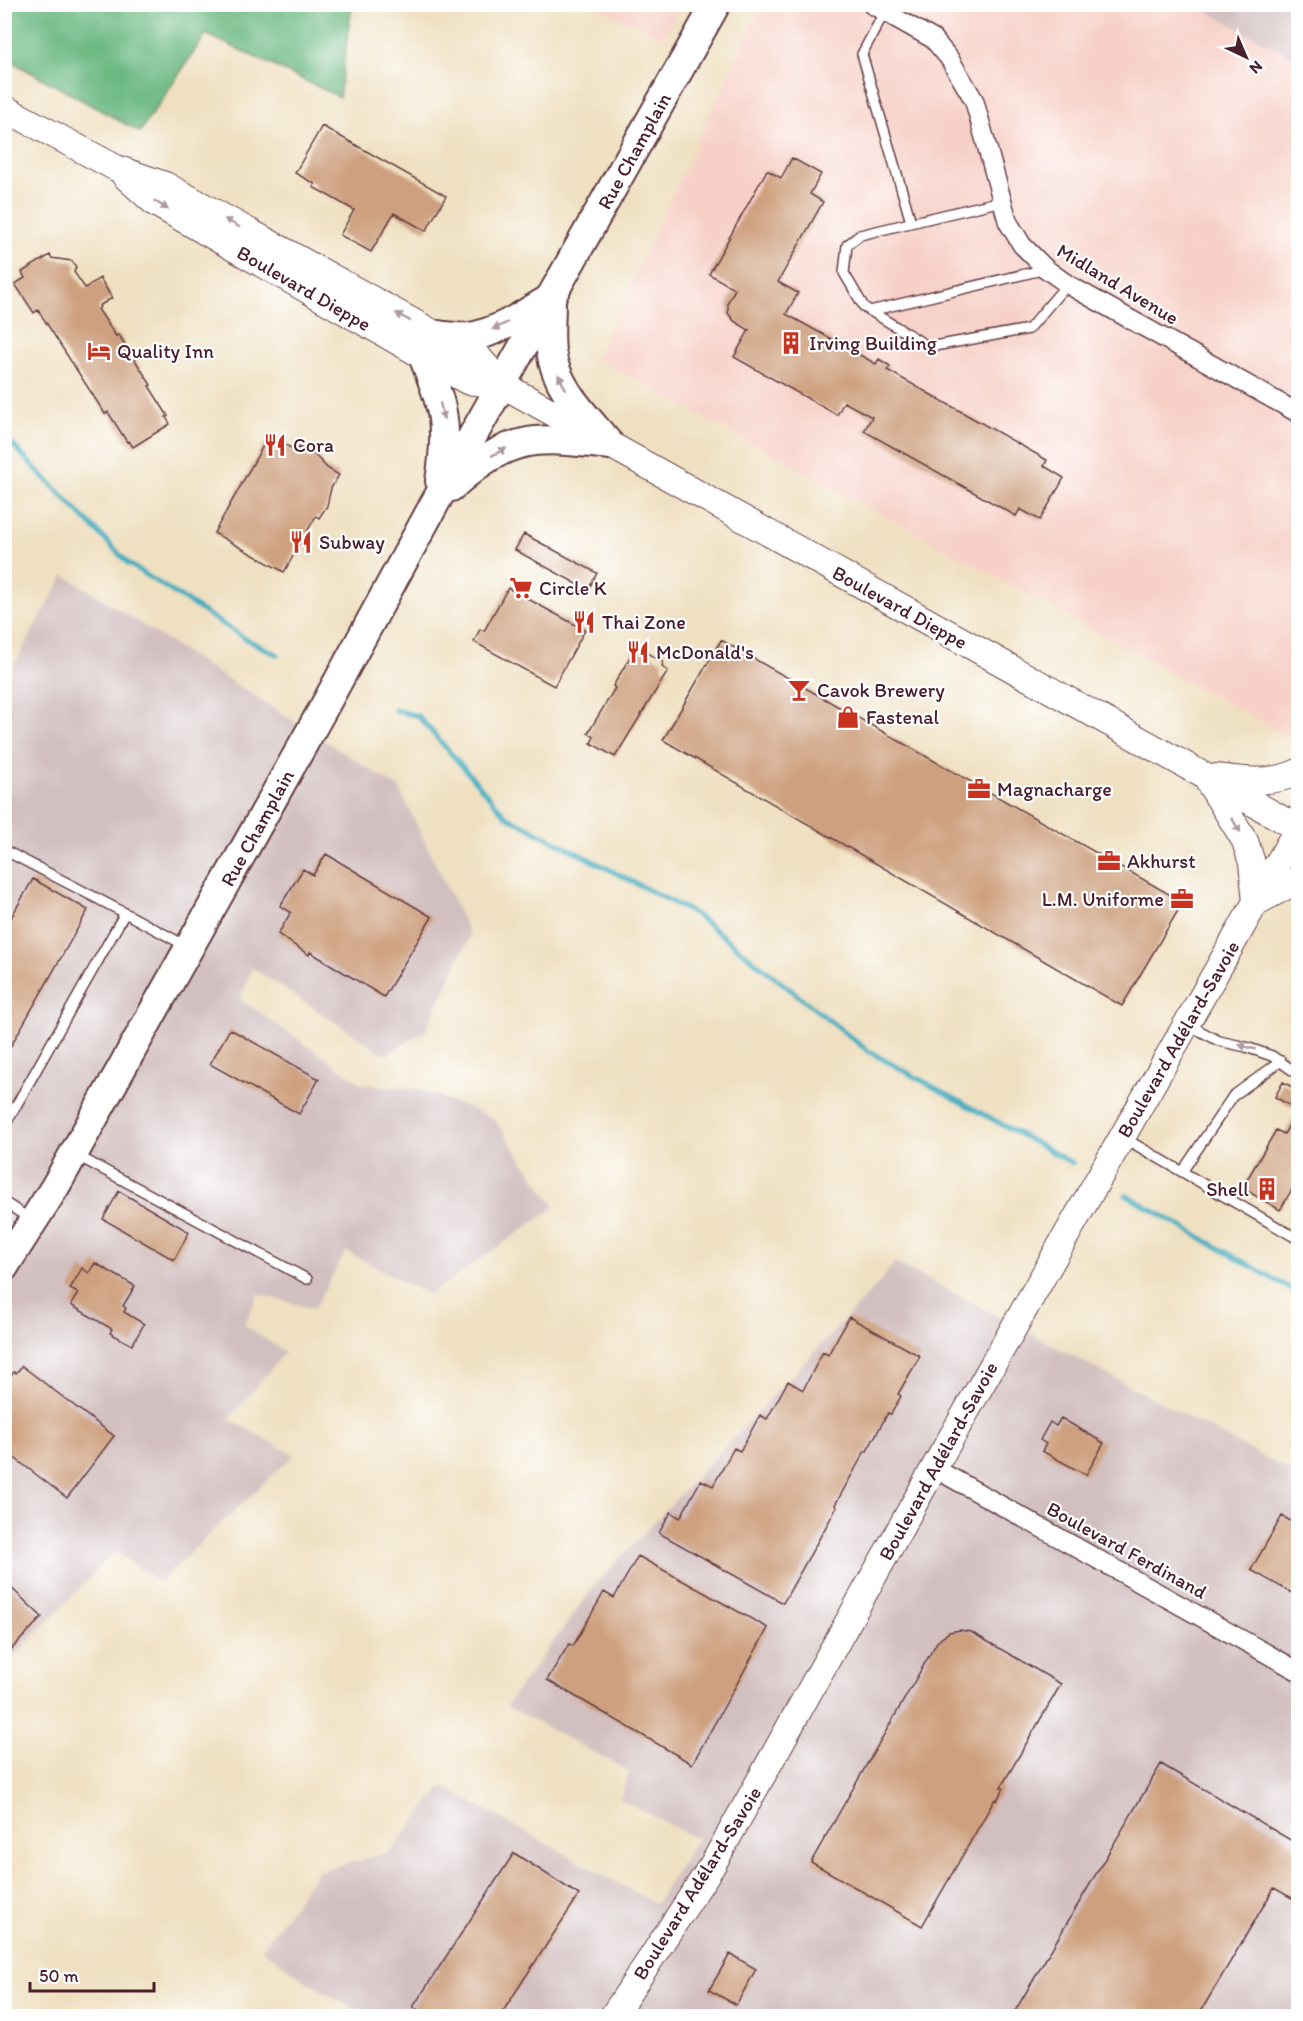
<svg xmlns="http://www.w3.org/2000/svg" width="1303" height="2021" font-family="Itim,sans-serif">
  <style>
    .built { fill: #f7d1c8 }
    .industrial { fill: #d2bfc0 }
    .forest { fill: #6ab881; stroke: #5a6c56; stroke-width: 1.5 }
    .lines { fill: none; stroke-linecap: round; stroke-linejoin: round }
    .stream { stroke: #40acbf; stroke-width: 5 }
    .building { fill: #cea07f }
    .lane-casing { stroke: #633c42; stroke-width: 12 }
    .street-casing { stroke: #633c42; stroke-width: 21 }
    .secondary-casing { stroke: #633c42; stroke-width: 28 }
    .primary-casing { stroke: #633c42; stroke-width: 32 }
    .lane { stroke: #fff; stroke-width: 9 }
    .street { stroke: #fff; stroke-width: 18 }
    .secondary { stroke: #fff; stroke-width: 26 }
    .primary { stroke: #fff; stroke-width: 28 }
    .oneway { fill: #ae9aa0 }
    .labels { text-anchor: middle; dominant-baseline: central; stroke-width: 4.5; stroke-linejoin: round; paint-order: stroke }
    .street-label { font-size: 20px; fill: #4a1f2b; stroke: #fff }
    .poi-label { font-size: 20px; fill: #4a1f2b; stroke: #fff; text-anchor: start }
  </style>
  <rect width="100%" height="100%" fill="#fff"/>
  <filter id="ink" filterUnits="userSpaceOnUse"><feTurbulence type="fractalNoise" baseFrequency=".0167" numOctaves="2"/><feDisplacementMap in="SourceGraphic" scale="12" xChannelSelector="R" yChannelSelector="G"/><feConvolveMatrix kernelMatrix="1 2 1 2 8 2 1 2 1" color-interpolation-filters="sRGB"/></filter>
  <filter id="wash" filterUnits="userSpaceOnUse"><feTurbulence type="fractalNoise" baseFrequency=".008" numOctaves="4" result="noise"/><feDisplacementMap in="SourceGraphic" scale="24" xChannelSelector="R" yChannelSelector="G"/><feGaussianBlur stdDeviation="1.35" result="paint"/><feColorMatrix in="noise" values="0 0 0 0 0 0 0 0 0 0 0 0 0 0 0 0 0 1.4 0 .05"/><feComposite in="paint" operator="in"/></filter>
  <g filter="url(#wash)">
    <rect width="100%" height="100%" fill="#efe0c1"/>
    <path class="built" d="M 591,5 L 682,4 L 682,5 L 663,37 Z
      M 761,5 L 1196,5 L 1298,60 L 1298,742 L 596,358 Z"/>
    <path class="industrial" d="M 1196,5 L 1298,5 L 1298,60 Z
      M 64,575 L 399,788 L 470,935 L 426,1030 L 386,1055 L 252,968 L 240,999 L 362,1084 L 422,1090 L 494,1118 L 555,1207 L 429,1295 L 346,1251 L 314,1309 L 258,1294 L 244,1325 L 285,1352 L 229,1419 L 294,1455 L 159,1582 L 115,1551 L 5,1666 L 5,681 Z
      M 895,1262 L 1292,1472 L 1298,1463 L 1298,2016 L 365,2016 L 307,1982 L 262,1949 L 318,1871 L 390,1852 L 442,1786 L 656,1904 L 697,1839 L 620,1799 L 629,1771 L 506,1706 L 595,1585 L 879,1283 Z"/>
    <path class="forest" d="M 5,4 L 352,5 L 339,97 L 206,34 L 140,132 L 5,58 Z"/>
    <g class="lines">
      <path class="stream" d="M 4,436 L 129,564 L 246,639 L 278,655
        M 395,710 L 418,716 L 506,816 L 695,914 L 868,1051 L 1072,1163
        M 1126,1195 L 1298,1293"/>
    </g>
    <g id="blocks">
      <path class="building" d="M 322,126 L 446,196 L 426,231 L 394,213 L 371,252 L 340,235 L 354,210 L 313,187 L 315,184 L 295,173 Z
        M 792,158 L 821,174 L 810,194 L 823,202 L 778,282 L 798,293 L 786,314 L 876,364 L 879,359 L 890,366 L 887,370 L 1047,460 L 1044,466 L 1064,478 L 1040,520 L 1020,509 L 1016,516 L 864,431 L 872,417 L 844,402 L 837,415 L 734,357 L 749,330 L 734,321 L 728,313 L 728,302 L 735,289 L 709,274 L 767,170 L 781,178 Z
        M 50,255 L 51,258 L 72,261 L 76,267 L 74,272 L 85,288 L 100,278 L 112,298 L 99,306 L 100,307 L 98,309 L 116,336 L 119,335 L 151,385 L 149,386 L 168,416 L 166,417 L 170,424 L 133,447 L 129,441 L 127,442 L 108,412 L 105,414 L 38,310 L 34,313 L 15,284 L 25,278 L 22,272 Z
        M 269,435 L 296,451 L 299,447 L 315,455 L 327,468 L 339,475 L 331,488 L 327,506 L 319,518 L 316,516 L 284,572 L 214,533 Z
        M 524,534 L 597,573 L 588,590 L 515,550 Z
        M 508,588 L 585,630 L 554,686 L 474,642 L 480,629 L 484,631 Z
        M 721,640 L 1183,902 L 1122,1006 L 663,740 Z
        M 636,647 L 663,662 L 662,667 L 668,671 L 615,757 L 591,743 L 594,737 L 588,733 L 615,688 L 613,686 Z
        M 326,854 L 432,917 L 384,997 L 310,952 L 309,955 L 278,934 L 291,912 L 280,906 L 303,869 L 313,875 Z
        M 33,879 L 88,910 L 4,1058 L 4,930 Z
        M 230,1029 L 319,1079 L 299,1114 L 210,1064 Z
        M 1283,1082 L 1299,1091 L 1299,1177 L 1280,1210 L 1242,1188 L 1276,1130 L 1284,1134 L 1298,1110 L 1275,1097 Z
        M 119,1191 L 189,1232 L 174,1260 L 103,1219 Z
        M 95,1263 L 135,1286 L 123,1306 L 126,1308 L 124,1312 L 144,1324 L 132,1345 L 110,1333 L 112,1329 L 71,1305 L 78,1293 L 70,1289 L 82,1268 L 89,1273 Z
        M 849,1317 L 920,1356 L 898,1394 L 901,1396 L 891,1414 L 888,1413 L 867,1451 L 865,1451 L 835,1505 L 837,1507 L 783,1603 L 659,1533 L 671,1512 L 680,1518 L 701,1480 L 713,1486 L 734,1448 L 740,1451 L 760,1415 L 767,1419 L 788,1381 L 803,1390 L 823,1352 L 828,1355 Z
        M 22,1366 L 114,1436 L 67,1498 L 4,1450 L 4,1384 L 14,1372 L 16,1373 Z
        M 1061,1418 L 1104,1443 L 1086,1475 L 1042,1451 L 1046,1444 L 1040,1440 L 1050,1422 L 1056,1426 Z
        M 1282,1516 L 1299,1526 L 1299,1597 L 1251,1570 Z
        M 638,1556 L 768,1628 L 692,1764 L 547,1680 L 569,1644 L 573,1646 L 604,1592 L 614,1598 Z
        M 4,1581 L 42,1617 L 4,1657 Z
        M 960,1630 L 971,1632 L 1061,1684 L 1001,1787 L 1004,1788 L 997,1800 L 995,1799 L 922,1926 L 811,1862 L 937,1642 L 949,1632 Z
        M 1161,1764 L 1299,1845 L 1299,1902 L 1274,1888 L 1198,2016 L 1012,2016 Z
        M 514,1853 L 579,1895 L 500,2016 L 428,2016 L 413,2007 Z
        M 730,1954 L 756,1969 L 736,2005 L 709,1990 Z"/>
    </g>
  </g>
  <g filter="url(#ink)">
    <use href="#blocks" fill-opacity="0" stroke="#633c42" stroke-width="1.5"/>
    <g class="lines">
      <g class="lane-casing">
        <path id="lane" d="M 885,11 L 862,54 L 911,222
          M 1002,201 L 860,235 L 847,245 L 844,273 L 864,307 L 929,347 L 1029,329 L 1067,284
          M 870,311 L 1046,269
          M 4,850 L 125,913
          M 1187,1024 L 1219,1041 L 1246,1047 L 1272,1056 L 1298,1074
          M 4,1127 L 125,913 L 188,947
          M 1124,1138 L 1298,1239
          M 76,1155 L 307,1279
          M 1182,1172 L 1233,1096 L 1281,1061
          M 4,1202 L 30,1219"/>
      </g>
      <g class="street-casing">
        <path id="street" d="M 871,4 L 933,39 L 949,58 L 974,100 L 1008,222 L 1022,245 L 1046,269 L 1067,284 L 1298,413
          M 934,1468 L 1298,1671"/>
      </g>
      <g class="secondary-casing">
        <path id="secondary" d="M 4,108 L 116,168 L 165,185 L 480,359 L 503,385 L 1298,828
          M 125,176 L 155,203 L 467,381 L 502,385
          M 1216,777 C 1245,780 1271,785 1298,772
          M 1206,778 L 1245,841 L 1252,863 L 1256,902
          M 1257,902 L 1298,880
          M 613,2016 L 713,1864 L 934,1468 L 1298,828"/>
      </g>
      <g class="primary-casing">
        <path id="primary" d="M 551,303 C 551,319 549,335 551,351 C 556,389 587,417 610,445
          M 436,335 C 447,336 459,338 470,337 C 499,332 526,313 551,298
          M 423,356 C 444,408 449,425 440,481
          M 451,487 C 511,433 534,437 610,445
          M 4,1267 L 55,1187 L 324,707 L 436,501 L 716,4"/>
      </g>
      <use href="#lane" class="lane"/>
      <use href="#street" class="street"/>
      <use href="#secondary" class="secondary"/>
      <use href="#primary" class="primary"/>
    </g>
    <defs><path id="oneway-solid" d="M-6-.8H1V-3.2L6.5 0L1 3.2V.8H-6Z" transform="scale(1.5)"/></defs>
    <g class="oneway">
      <use href="#oneway-solid" transform="translate(161 205) rotate(32)"/>
      <use href="#oneway-solid" transform="translate(232 223) rotate(-151)"/>
      <use href="#oneway-solid" transform="translate(403 317) rotate(-151)"/>
      <use href="#oneway-solid" transform="translate(500 326) rotate(155)"/>
      <use href="#oneway-solid" transform="translate(562 382) rotate(-117)"/>
      <use href="#oneway-solid" transform="translate(442 411) rotate(77)"/>
      <use href="#oneway-solid" transform="translate(499 452) rotate(-27)"/>
      <use href="#oneway-solid" transform="translate(1236 825) rotate(59)"/>
      <use href="#oneway-solid" transform="translate(1247 1047) rotate(-164)"/>
    </g>
  </g>
  <defs>
    <g id="building-bare" transform="scale(1.8)"><path d="M-4-6H4V6H1V3H-1V6H-4ZM-2.5-4.3h1.7v1.8h-1.7ZM.8-4.3h1.7v1.8H.8ZM-2.5-1h1.7V.8h-1.7ZM.8-1h1.7V.8H.8Z" fill="#c8321e" stroke="#fff" stroke-width="2.5" paint-order="stroke"/></g>
    <g id="hotel-bare" transform="scale(1.8)"><path d="M-6-4.5h1.5V1H6V5H4.5V3h-9V5H-6ZM-4 0a1.8 1.8 0 1 1 3.6 0ZM.5 0V-2.5h3Q6-2.5 6 0Z" fill="#c8321e" stroke="#fff" stroke-width="2.5" paint-order="stroke"/></g>
    <g id="restaurant-bare" transform="scale(1.8)"><path d="M-5-6h1v4h1v-4h1v4h1v-4h1v5L-1.5 .5V6h-2V.5L-5-1ZM5-6V6H3V1.5H1.5Q1.5-4 5-6Z" fill="#c8321e" stroke="#fff" stroke-width="2.5" paint-order="stroke"/></g>
    <g id="supermarket-bare" transform="scale(1.8)"><path d="M-6-5.5h2.5l.6 2H6L4.5 2H-2.5L-4.4-4H-6ZM-1.5 3.2a1.3 1.3 0 1 0 .1 0ZM3 3.2a1.3 1.3 0 1 0 .1 0Z" fill="#c8321e" stroke="#fff" stroke-width="2.5" paint-order="stroke"/></g>
    <g id="bar-bare" transform="scale(1.8)"><path d="M-6-5H6L.8 .8V4.5H3.5V6h-7V4.5H-.8V.8Z" fill="#c8321e" stroke="#fff" stroke-width="2.5" paint-order="stroke"/></g>
    <g id="shop-bare" transform="scale(1.8)"><path d="M-5-2.5h2.3a2.7 3.5 0 0 1 5.4 0H5L5.5 6h-11ZM-1.5-2.5h3a1.5 2.3 0 0 0-3 0Z" fill="#c8321e" stroke="#fff" stroke-width="2.5" paint-order="stroke"/></g>
    <g id="office-bare" transform="scale(1.8)"><path d="M-6-3h4V-5.5h4V-3h4V5H-6ZM-1-4.5V-3h2v-1.5ZM-6 0V1H6V0Z" fill="#c8321e" stroke="#fff" stroke-width="2.5" paint-order="stroke"/></g>
  </defs>
  <g fill-rule="evenodd">
    <use href="#building-bare" x="791" y="343"/>
    <use href="#hotel-bare" x="99" y="351"/>
    <use href="#restaurant-bare" x="275" y="445"/>
    <use href="#restaurant-bare" x="301" y="542"/>
    <use href="#supermarket-bare" x="521" y="588"/>
    <use href="#restaurant-bare" x="584" y="622"/>
    <use href="#restaurant-bare" x="638" y="652"/>
    <use href="#bar-bare" x="799" y="690"/>
    <use href="#shop-bare" x="848" y="717"/>
    <use href="#office-bare" x="979" y="789"/>
    <use href="#office-bare" x="1109" y="861"/>
    <use href="#office-bare" x="1182" y="899"/>
    <use href="#building-bare" x="1267" y="1189"/>
  </g>
  <g class="labels">
    <g class="street-label">
      <text transform="translate(634 151) rotate(-61)">Rue Champlain</text>
      <text transform="translate(1118 284) rotate(31)">Midland Avenue</text>
      <text transform="translate(304 288) rotate(30)">Boulevard Dieppe</text>
      <text transform="translate(900 607) rotate(29)">Boulevard Dieppe</text>
      <text transform="translate(257 828) rotate(-61)">Rue Champlain</text>
      <text transform="translate(1178 1039) rotate(-60)">Boulevard Adélard-Savoie</text>
      <text transform="translate(938 1461) rotate(-61)">Boulevard Adélard-Savoie</text>
      <text transform="translate(1127 1550) rotate(29)">Boulevard Ferdinand</text>
      <text transform="translate(697 1883) rotate(-58)">Boulevard Adélard-Savoie</text>
    </g>
    <g class="poi-label">
      <text x="809" y="343">Irving Building</text>
      <text x="117" y="351">Quality Inn</text>
      <text x="293" y="445">Cora</text>
      <text x="319" y="542">Subway</text>
      <text x="539" y="588">Circle K</text>
      <text x="602" y="622">Thai Zone</text>
      <text x="656" y="652">McDonald's</text>
      <text x="817" y="690">Cavok Brewery</text>
      <text x="866" y="717">Fastenal</text>
      <text x="997" y="789">Magnacharge</text>
      <text x="1127" y="861">Akhurst</text>
      <text x="1164" y="899" text-anchor="end">L.M. Uniforme</text>
      <text x="1249" y="1189" text-anchor="end">Shell</text>
    </g>
  </g>
  <rect width="1303" height="2021" fill="none" stroke="#fff" stroke-width="24"/>
  <g transform="translate(1246 57) rotate(136)" stroke="#ffffff" stroke-width="4.5" paint-order="stroke">
  <path d="M0-4.5L10 22L0 15L-10 22Z" fill="#4a1f2b"/>
  <text y="-9" font-size="16" font-weight="bold" text-anchor="middle" fill="#4a1f2b">N</text>
  </g>
  <path d="M30 1982v9h124v-9" fill="none" stroke="#4a1f2b" stroke-width="3"/>
  <text x="39" y="1982" font-size="18" fill="#4a1f2b" stroke="#ffffff" stroke-width="4.5" paint-order="stroke">50 m</text>
</svg>
